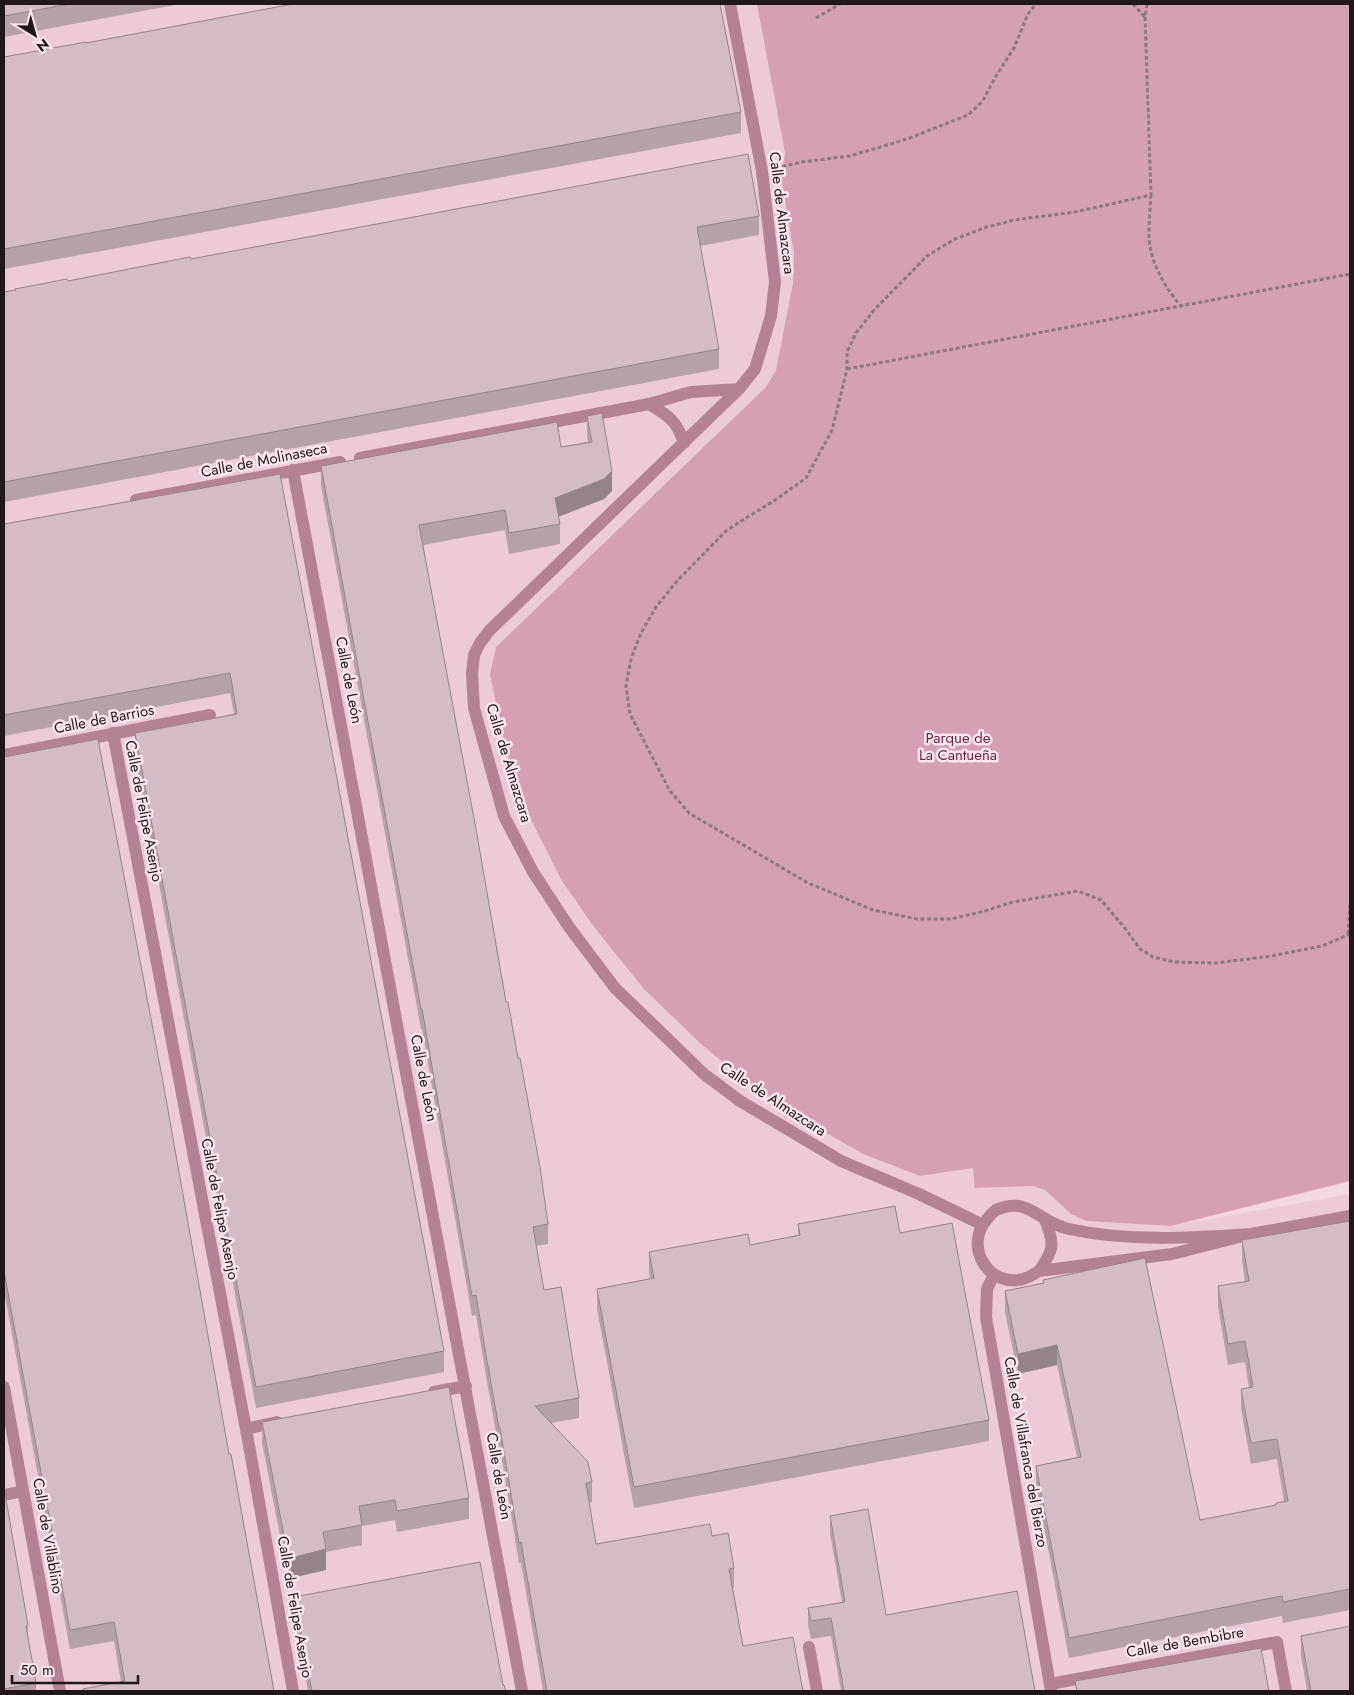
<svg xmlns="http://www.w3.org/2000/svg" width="1354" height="1695" font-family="Jost,sans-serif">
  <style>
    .built { fill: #edcad7 }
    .green { fill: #d5a0b4 }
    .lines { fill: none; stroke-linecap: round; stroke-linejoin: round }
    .path { stroke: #8c7980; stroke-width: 3; stroke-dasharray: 4 2.5; stroke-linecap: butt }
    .minor { stroke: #b48295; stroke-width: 12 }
    .wall { fill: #b7a1a9 }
    .shaded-wall { fill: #95838a }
    .building { fill: #d5bbc5; stroke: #95838a }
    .labels { text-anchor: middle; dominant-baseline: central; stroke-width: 5; stroke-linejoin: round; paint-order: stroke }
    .street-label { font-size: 15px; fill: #21171b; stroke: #fce6ee }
    .park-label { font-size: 15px; fill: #6e1f46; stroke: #fce6ee }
  </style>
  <rect width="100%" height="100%" fill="#f3d7e1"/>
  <path class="built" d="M 4,4 L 757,4 L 785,153 L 781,177 L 794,253 L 793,283 L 776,370 L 766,387 L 747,1083 L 802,1119 L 863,1154 L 920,1176 L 973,1168 L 976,1188 L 1033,1186 L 1045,1190 L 1071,1214 L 1086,1221 L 1171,1226 L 1350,1194 L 1350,1691 L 4,1691 Z"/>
  <path class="green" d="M 757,4 L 1350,4 L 1350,1181 L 1171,1226 L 1086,1221 L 1071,1214 L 1045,1190 L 1033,1186 L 975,1188 L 973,1168 L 920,1176 L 863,1154 L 802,1119 L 747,1083 L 700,1043 L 644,989 L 594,927 L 562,881 L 514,786 L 490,675 L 496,647 L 766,387 L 776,370 L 793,283 L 794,253 L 781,177 L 785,153 Z"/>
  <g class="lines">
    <path class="path" d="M 1133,4 L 1145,17
      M 1147,4 L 1145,17 L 1151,195 L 1075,212 L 1014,220 L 987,227 L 955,239 L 927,256 L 875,309 L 856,333 L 847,352 L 847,369 L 832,430 L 806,478 L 775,500 L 727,530 L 677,581 L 656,607 L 640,635 L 631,659 L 626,686 L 630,714 L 670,791 L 689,813 L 808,883 L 873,910 L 917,919 L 951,919 L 985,911 L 1013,902 L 1078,891 L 1101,900 L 1124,927 L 1140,949 L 1153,957 L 1175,962 L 1216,963 L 1271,956 L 1322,946 L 1350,934
      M 816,18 L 840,4
      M 776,168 L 802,162 L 850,156 L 907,139 L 968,115 L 982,102 L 996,76 L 1014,48 L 1028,14 L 1036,4
      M 1151,195 C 1150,208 1149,222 1149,235 C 1149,260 1164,286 1180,305
      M 847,369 L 1350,274
      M 1348,934 L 1350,903"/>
    <path class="minor" d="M 730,4 L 762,171 L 775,282 L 771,316 L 755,369 L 739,389 L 489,631 L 480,643 L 474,655 L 472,674 L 474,708 L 504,816 L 533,872 L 569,927 L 615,988 L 704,1074 L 740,1101 L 841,1161 L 919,1194 L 981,1224
      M 649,404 C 668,415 677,421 684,443
      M 360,458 L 649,404 L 691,392 L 739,389
      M 293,470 L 522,1691
      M 136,500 L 340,462
      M 113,733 L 246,1429 L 293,1691
      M 4,755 L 210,715
      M 1251,1234 C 1189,1238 1130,1242 1069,1229 C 1039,1223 1029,1195 996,1210 C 993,1212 990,1215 988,1218 C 962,1245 989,1291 1026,1278 C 1030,1277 1035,1273 1039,1271 L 1172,1254 L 1251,1234 L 1350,1216
      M 1039,1271 C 1054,1250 1055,1244 1045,1220
      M 994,1274 L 987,1289 L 986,1317 L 1051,1691
      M 4,1387 L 60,1691
      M 434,1392 L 466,1386
      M 246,1429 L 277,1422
      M 4,1495 L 23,1491
      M 809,1647 L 817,1691
      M 1050,1684 L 1277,1642 L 1286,1691"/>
  </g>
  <path class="wall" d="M 4,4 L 180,4 L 4,37 Z
    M 86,43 L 741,112 L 741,133 L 4,269 L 4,57 Z
    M 759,216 L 759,235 L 700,246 L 719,349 L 719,369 L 4,502 L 4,292 L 191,259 Z
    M 587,416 L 612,491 L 604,499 L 558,517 L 560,524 L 560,544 L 509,554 L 505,530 L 423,545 L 506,1002 L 518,1058 L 548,1224 L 548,1244 L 536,1246 L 544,1290 L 579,1398 L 579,1418 L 551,1423 L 592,1482 L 592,1502 L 589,1503 L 596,1544 L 712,1536 L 734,1568 L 734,1588 L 733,1588 L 743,1646 L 803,1691 L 543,1691 L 521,1563 L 519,1563 L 500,1448 L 499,1449 L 487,1382 L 476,1315 L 472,1316 L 422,1029 L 421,1029 L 321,486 L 321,466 L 561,447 L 588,442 L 587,436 Z
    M 280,474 L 444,1351 L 444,1372 L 256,1408 L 135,754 L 135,733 L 234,714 L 230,693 L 4,736 L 4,524 Z
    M 4,757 L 229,1454 L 274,1691 L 83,1691 L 83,1689 L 121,1682 L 114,1641 L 70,1649 L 4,1291 Z
    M 1350,1221 L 1350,1610 L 1283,1623 L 1282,1616 L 1069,1658 L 1036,1486 L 1036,1466 L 1077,1457 L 1057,1365 L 1018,1374 L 1005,1312 L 1005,1291 L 1043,1283 L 1043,1280 L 1200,1520 L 1276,1505 L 1284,1502 L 1277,1459 L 1251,1464 L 1241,1409 L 1241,1389 L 1249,1388 L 1245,1362 L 1228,1365 L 1218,1307 L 1218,1286 L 1245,1282 L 1242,1260 L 1242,1240 Z
    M 798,1224 L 900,1233 L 989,1420 L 989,1441 L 634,1508 L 597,1309 L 597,1289 L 650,1279 L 649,1273 L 649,1252 L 750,1245 L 798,1236 Z
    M 262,1422 L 469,1498 L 469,1519 L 397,1532 L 395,1520 L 362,1526 L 362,1545 L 326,1552 L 326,1570 L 291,1578 L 284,1556 L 262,1443 Z
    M 4,1488 L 28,1625 L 28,1641 L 36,1683 L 36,1691 L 4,1691 Z
    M 830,1516 L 886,1615 L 1035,1691 L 841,1691 L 831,1636 L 811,1639 L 808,1626 L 808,1608 L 842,1602 L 830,1534 Z
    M 294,1597 L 503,1685 L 506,1691 L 308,1691 L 294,1618 Z
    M 1301,1636 L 1350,1691 L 1307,1691 L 1301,1656 Z"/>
  <path class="shaded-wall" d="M 612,471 L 612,491 L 604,499 L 555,518 L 555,498 Z
    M 1057,1345 L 1057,1365 L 1018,1374 L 1018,1354 Z
    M 326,1549 L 326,1570 L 291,1578 L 291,1558 Z"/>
  <path class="building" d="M 4,4 L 70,4 L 4,16 Z
    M 293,4 L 720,4 L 741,112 L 4,249 L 4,57 L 86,42 L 86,43 Z
    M 748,154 L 759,216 L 697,227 L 719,349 L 4,482 L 4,292 L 16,290 L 15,289 L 67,279 L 68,281 L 190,257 L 191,259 Z
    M 602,413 L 612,471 L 604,479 L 555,498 L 560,524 L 509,533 L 505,510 L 419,525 L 476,829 L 506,1002 L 508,1002 L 518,1058 L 520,1058 L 540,1167 L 548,1224 L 533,1227 L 544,1290 L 561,1287 L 579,1398 L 535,1406 L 588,1462 L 592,1482 L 586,1483 L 596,1544 L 710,1524 L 712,1536 L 728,1533 L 734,1568 L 729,1569 L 743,1646 L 793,1637 L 803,1691 L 547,1691 L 521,1542 L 519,1543 L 500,1428 L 499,1428 L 487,1361 L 476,1295 L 472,1296 L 422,1009 L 421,1009 L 321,466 L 557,422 L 561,447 L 592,442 L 587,416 Z
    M 280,474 L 444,1351 L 256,1387 L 135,733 L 237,714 L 230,673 L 4,715 L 4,524 Z
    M 98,739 L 163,1082 L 229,1454 L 231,1454 L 274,1691 L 83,1691 L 83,1689 L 125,1681 L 114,1622 L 70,1630 L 4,1271 L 4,757 Z
    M 895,1206 L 900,1233 L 952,1223 L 989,1420 L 634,1487 L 597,1289 L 654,1278 L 649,1252 L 748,1234 L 750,1245 L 800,1235 L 798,1224 Z
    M 1350,1221 L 1350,1589 L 1283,1602 L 1282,1596 L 1069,1638 L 1036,1466 L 1081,1457 L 1057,1345 L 1018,1354 L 1005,1291 L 1044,1283 L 1043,1280 L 1145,1258 L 1200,1520 L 1276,1505 L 1276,1503 L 1288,1501 L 1277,1439 L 1251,1443 L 1241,1389 L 1253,1387 L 1245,1341 L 1228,1344 L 1218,1286 L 1249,1281 L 1242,1240 Z
    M 449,1387 L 469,1498 L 397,1511 L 395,1500 L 359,1506 L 362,1525 L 323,1532 L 326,1549 L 291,1558 L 284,1535 L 262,1422 Z
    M 4,1488 L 28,1625 L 26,1626 L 36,1683 L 4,1689 Z
    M 868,1509 L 886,1615 L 1017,1591 L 1035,1691 L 844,1691 L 831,1618 L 811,1621 L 808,1608 L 845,1602 L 830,1516 Z
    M 480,1562 L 503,1685 L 504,1685 L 506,1691 L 312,1691 L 294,1597 Z
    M 1350,1626 L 1350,1691 L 1311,1691 L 1301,1636 Z
    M 1261,1648 L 1269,1691 L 1077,1691 L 1075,1681 Z"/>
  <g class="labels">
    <g class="street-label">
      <text transform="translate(782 213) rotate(83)">Calle de Almazcara</text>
      <text transform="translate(264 460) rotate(-11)">Calle de Molinaseca</text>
      <text transform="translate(349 680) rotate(79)">Calle de León</text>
      <text transform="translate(104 719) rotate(-11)">Calle de Barrios</text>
      <text transform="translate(509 763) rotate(73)">Calle de Almazcara</text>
      <text transform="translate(144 811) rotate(79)">Calle de Felipe Asenjo</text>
      <text transform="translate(424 1078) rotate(79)">Calle de León</text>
      <text transform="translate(773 1099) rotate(33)">Calle de Almazcara</text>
      <text transform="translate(220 1209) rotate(79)">Calle de Felipe Asenjo</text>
      <text transform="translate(1026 1452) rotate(80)">Calle de Villafranca del Bierzo</text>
      <text transform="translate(499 1476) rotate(80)">Calle de León</text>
      <text transform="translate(48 1536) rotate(80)">Calle de Villablino</text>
      <text transform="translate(295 1607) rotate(80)">Calle de Felipe Asenjo</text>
      <text transform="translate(1185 1642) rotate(-10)">Calle de Bembibre</text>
    </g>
    <g class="park-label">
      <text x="958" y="738">Parque de<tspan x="958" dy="17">La Cantueña</tspan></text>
    </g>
  </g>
  <rect width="1354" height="1695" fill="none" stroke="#21171b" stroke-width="10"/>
  <g transform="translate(35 35) rotate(143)" stroke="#fce6ee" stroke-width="4" paint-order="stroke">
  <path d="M0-4L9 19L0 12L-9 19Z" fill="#21171b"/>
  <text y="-8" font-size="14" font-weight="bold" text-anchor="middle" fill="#21171b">N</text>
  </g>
  <path d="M12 1675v8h126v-8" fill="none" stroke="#21171b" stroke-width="2.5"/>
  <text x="20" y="1675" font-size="15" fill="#21171b" stroke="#fce6ee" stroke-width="4" paint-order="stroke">50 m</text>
</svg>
